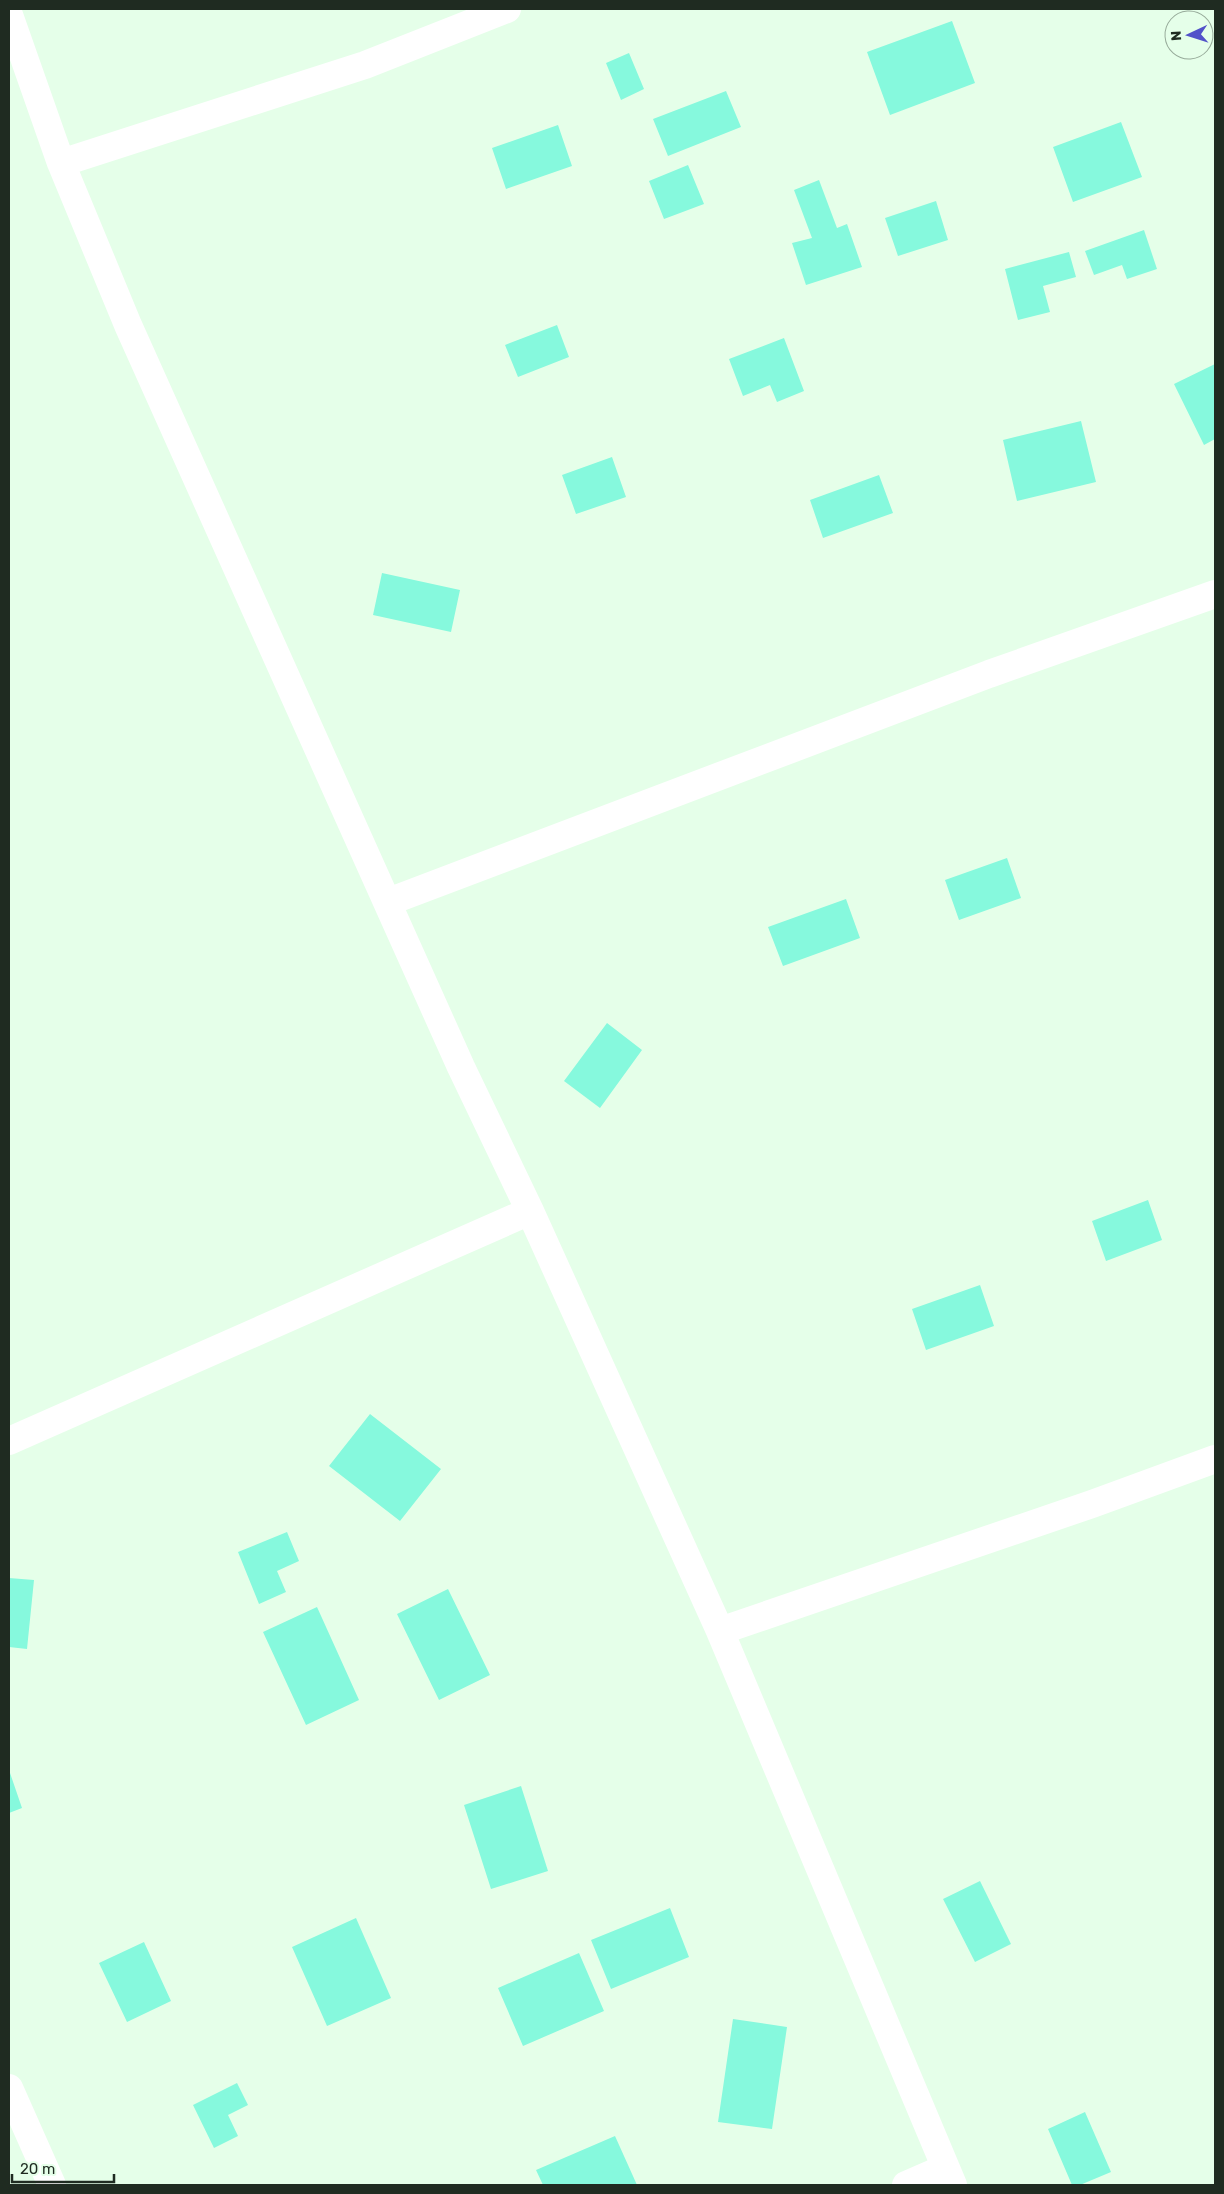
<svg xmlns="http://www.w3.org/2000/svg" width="1224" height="2194" font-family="Rubik,sans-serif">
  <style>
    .building { fill: #86f9dd }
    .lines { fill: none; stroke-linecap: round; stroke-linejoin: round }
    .street { stroke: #fff; stroke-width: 28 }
  </style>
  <rect width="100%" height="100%" fill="#e5ffe9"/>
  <path class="building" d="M 952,21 L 975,83 L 890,115 L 867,52 Z
    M 629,53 L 644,89 L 621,100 L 606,63 Z
    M 726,91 L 741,127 L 668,156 L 653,119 Z
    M 1121,122 L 1142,177 L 1073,202 L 1053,147 Z
    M 558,125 L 572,166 L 506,189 L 492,148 Z
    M 688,165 L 704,204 L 664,219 L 649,181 Z
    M 819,180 L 837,228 L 847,224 L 862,267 L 806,285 L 792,243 L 812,238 L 794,190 Z
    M 936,201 L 948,240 L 898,256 L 885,218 Z
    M 1144,230 L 1157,269 L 1127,279 L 1122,265 L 1094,275 L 1085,251 Z
    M 1069,252 L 1076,277 L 1043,286 L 1050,312 L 1018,320 L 1005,269 Z
    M 557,325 L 569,357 L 518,377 L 505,345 Z
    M 784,338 L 804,391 L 777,402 L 770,385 L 743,396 L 729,359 Z
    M 1215,364 L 1215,439 L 1204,445 L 1174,384 Z
    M 1081,421 L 1096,482 L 1017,501 L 1003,440 Z
    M 612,457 L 626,497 L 576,514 L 562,475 Z
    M 879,475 L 893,513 L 823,538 L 810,500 Z
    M 382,573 L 460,590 L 451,632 L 373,615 Z
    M 1007,858 L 1021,898 L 959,920 L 945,880 Z
    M 846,899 L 860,938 L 783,966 L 768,927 Z
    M 607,1023 L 642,1050 L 600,1108 L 564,1081 Z
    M 1148,1200 L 1162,1240 L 1106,1261 L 1092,1221 Z
    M 980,1285 L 994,1326 L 926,1350 L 912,1309 Z
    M 370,1414 L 441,1469 L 400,1521 L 329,1466 Z
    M 287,1532 L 299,1561 L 277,1571 L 286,1592 L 259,1604 L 238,1552 Z
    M 9,1578 L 34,1580 L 27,1649 L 9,1647 Z
    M 448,1589 L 490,1675 L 439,1700 L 397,1614 Z
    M 317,1607 L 359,1700 L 306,1725 L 263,1632 Z
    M 9,1770 L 22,1808 L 9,1813 Z
    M 521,1786 L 548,1871 L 491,1889 L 464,1805 Z
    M 980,1881 L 1011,1944 L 975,1962 L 943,1899 Z
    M 670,1908 L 689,1957 L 611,1989 L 591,1940 Z
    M 356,1918 L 391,1998 L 327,2026 L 292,1947 Z
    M 144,1942 L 171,2001 L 127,2022 L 99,1963 Z
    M 579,1953 L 604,2011 L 523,2046 L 498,1988 Z
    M 733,2019 L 787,2027 L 772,2129 L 718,2122 Z
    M 237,2083 L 248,2105 L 228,2115 L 238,2136 L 214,2148 L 193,2105 Z
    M 1085,2112 L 1111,2172 L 1080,2185 L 1072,2185 L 1048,2129 Z
    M 615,2136 L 637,2185 L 543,2185 L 536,2170 Z"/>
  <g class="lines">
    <path class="street" d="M 9,15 L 61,163 L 128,325 L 461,1067 L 530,1211 L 720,1631 L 953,2185
      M 61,163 L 365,65 L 507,9
      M 388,902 L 989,674 L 1215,594
      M 9,1441 L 530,1211
      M 720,1631 L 1092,1504 L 1215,1459
      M 9,2088 L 52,2185
      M 906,2185 L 945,2168"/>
  </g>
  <rect width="1224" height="2194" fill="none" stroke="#1f2b21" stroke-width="20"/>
  <g transform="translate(1189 35) rotate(266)"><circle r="24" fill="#e5ffe9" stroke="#96aa99"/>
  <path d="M0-4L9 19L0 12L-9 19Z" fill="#5252c9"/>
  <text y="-8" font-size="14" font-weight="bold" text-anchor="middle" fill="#1f2b21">N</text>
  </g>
  <path d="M12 2174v8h102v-8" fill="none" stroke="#1f2b21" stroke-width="2.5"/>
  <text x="20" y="2174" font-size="15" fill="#1f2b21" stroke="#e5ffe9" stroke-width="4" paint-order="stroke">20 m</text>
</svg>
